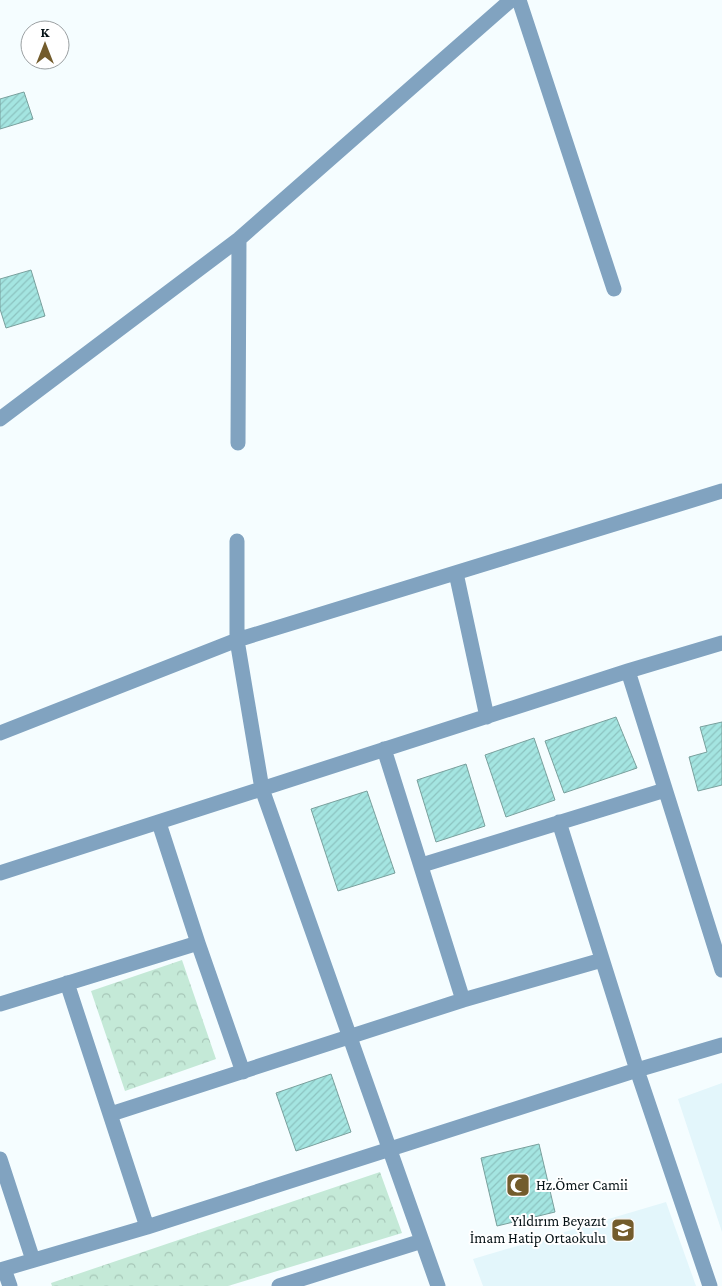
<svg xmlns="http://www.w3.org/2000/svg" width="722" height="1286" font-family="'Crimson Pro',serif">
  <style>
    .built { fill: #e3f6fb }
    .park { fill: url(#park-crowns) }
    .building { fill: url(#building-hatch); stroke: #79a09d }
    .lines { fill: none; stroke-linecap: round; stroke-linejoin: round }
    .minor { stroke: #81a3c0; stroke-width: 15 }
    .labels { text-anchor: middle; dominant-baseline: central; stroke-width: 4; stroke-linejoin: round; paint-order: stroke }
    .poi-label { font-size: 15px; fill: #051216; stroke: #fff; text-anchor: start }
  </style>
  <defs>
    <pattern id="park-crowns" width="20" height="18" patternUnits="userSpaceOnUse" patternTransform="scale(1.25)"><rect width="20" height="18" fill="#c4e9d7"/><path d="M2 6a3 3 0 1 1 6 0M12 15a3 3 0 1 1 6 0" fill="none" stroke="#a7c7b8"/></pattern>
    <pattern id="building-hatch" width="6" height="6" patternUnits="userSpaceOnUse" patternTransform="scale(1.25)"><rect width="6" height="6" fill="#a4e5e1"/><path d="M-1 1l2-2M0 6l6-6M5 7l2-2" fill="none" stroke="#8cc3c0"/></pattern>
  </defs>
  <rect width="100%" height="100%" fill="#f5fdff"/>
  <path class="built" d="M 722,1083 L 722,1232 L 678,1099 Z
    M 666,1202 L 696,1286 L 483,1286 L 473,1259 Z"/>
  <path class="park" d="M 182,960 L 216,1059 L 125,1091 L 91,991 Z
    M 380,1172 L 402,1233 L 228,1286 L 52,1286 L 51,1283 Z"/>
  <path class="building" d="M 24,92 L 33,119 L 0,129 L 0,99 Z
    M 31,270 L 45,316 L 6,328 L 0,309 L 0,279 Z
    M 616,717 L 637,768 L 564,793 L 545,741 Z
    M 722,722 L 722,785 L 698,791 L 689,757 L 707,752 L 700,727 Z
    M 534,738 L 555,800 L 506,817 L 485,755 Z
    M 466,764 L 485,826 L 436,842 L 417,780 Z
    M 367,791 L 395,873 L 338,891 L 311,809 Z
    M 331,1074 L 351,1132 L 296,1151 L 276,1093 Z
    M 539,1144 L 555,1212 L 497,1226 L 481,1158 Z"/>
  <g class="lines">
    <path class="minor" d="M 519,0 L 614,289
      M 0,419 L 239,239 L 511,0
      M 238,443 L 239,239
      M 237,541 L 237,640 L 262,789 L 438,1286
      M 456,573 L 487,717
      M 628,671 L 722,970
      M 0,733 L 237,640 L 722,491
      M 384,749 L 463,1000
      M 559,822 L 637,1070 L 710,1286
      M 159,823 L 198,943 L 243,1072
      M 422,865 L 665,790
      M 0,873 L 628,671 L 722,643
      M 67,983 L 147,1227
      M 0,1004 L 198,943
      M 111,1114 L 463,1000 L 602,960
      M 0,1159 L 33,1260
      M 4,1269 L 10,1286
      M 0,1270 L 147,1227 L 637,1070 L 722,1045
      M 279,1286 L 422,1241"/>
  </g>
  <defs>
    <g id="mosque-square" transform="scale(1.25)"><rect x="-9" y="-9" width="18" height="18" rx="4" fill="#735c2c" stroke="#fff"/><path d="M3.5-4.9A6 6 0 1 0 3.5 4.9A5 5 0 1 1 3.5-4.9Z" fill="#fff"/></g>
    <g id="school-square" transform="scale(1.25)"><rect x="-9" y="-9" width="18" height="18" rx="4" fill="#735c2c" stroke="#fff"/><path d="M0-5L7-2L0 1L-7-2ZM-4 1L0 2.5L4 1V4Q0 6-4 4Z" fill="#fff"/></g>
  </defs>
  <g fill-rule="evenodd">
    <use href="#mosque-square" x="518" y="1185"/>
    <use href="#school-square" x="623" y="1230"/>
  </g>
  <g class="labels">
    <g class="poi-label">
      <text x="536" y="1185">Hz.Ömer Camii</text>
      <text x="606" y="1221" text-anchor="end">Yıldırım Beyazıt<tspan x="606" dy="17">İmam Hatip Ortaokulu</tspan></text>
    </g>
  </g>
  <g transform="translate(45 45)"><circle r="24" fill="#ffffff" stroke="#9ba0a2"/>
  <path d="M0-4L9 19L0 12L-9 19Z" fill="#735c2c"/>
  <text y="-8" font-size="14" font-weight="bold" text-anchor="middle" fill="#051216">K</text>
  </g>
</svg>
